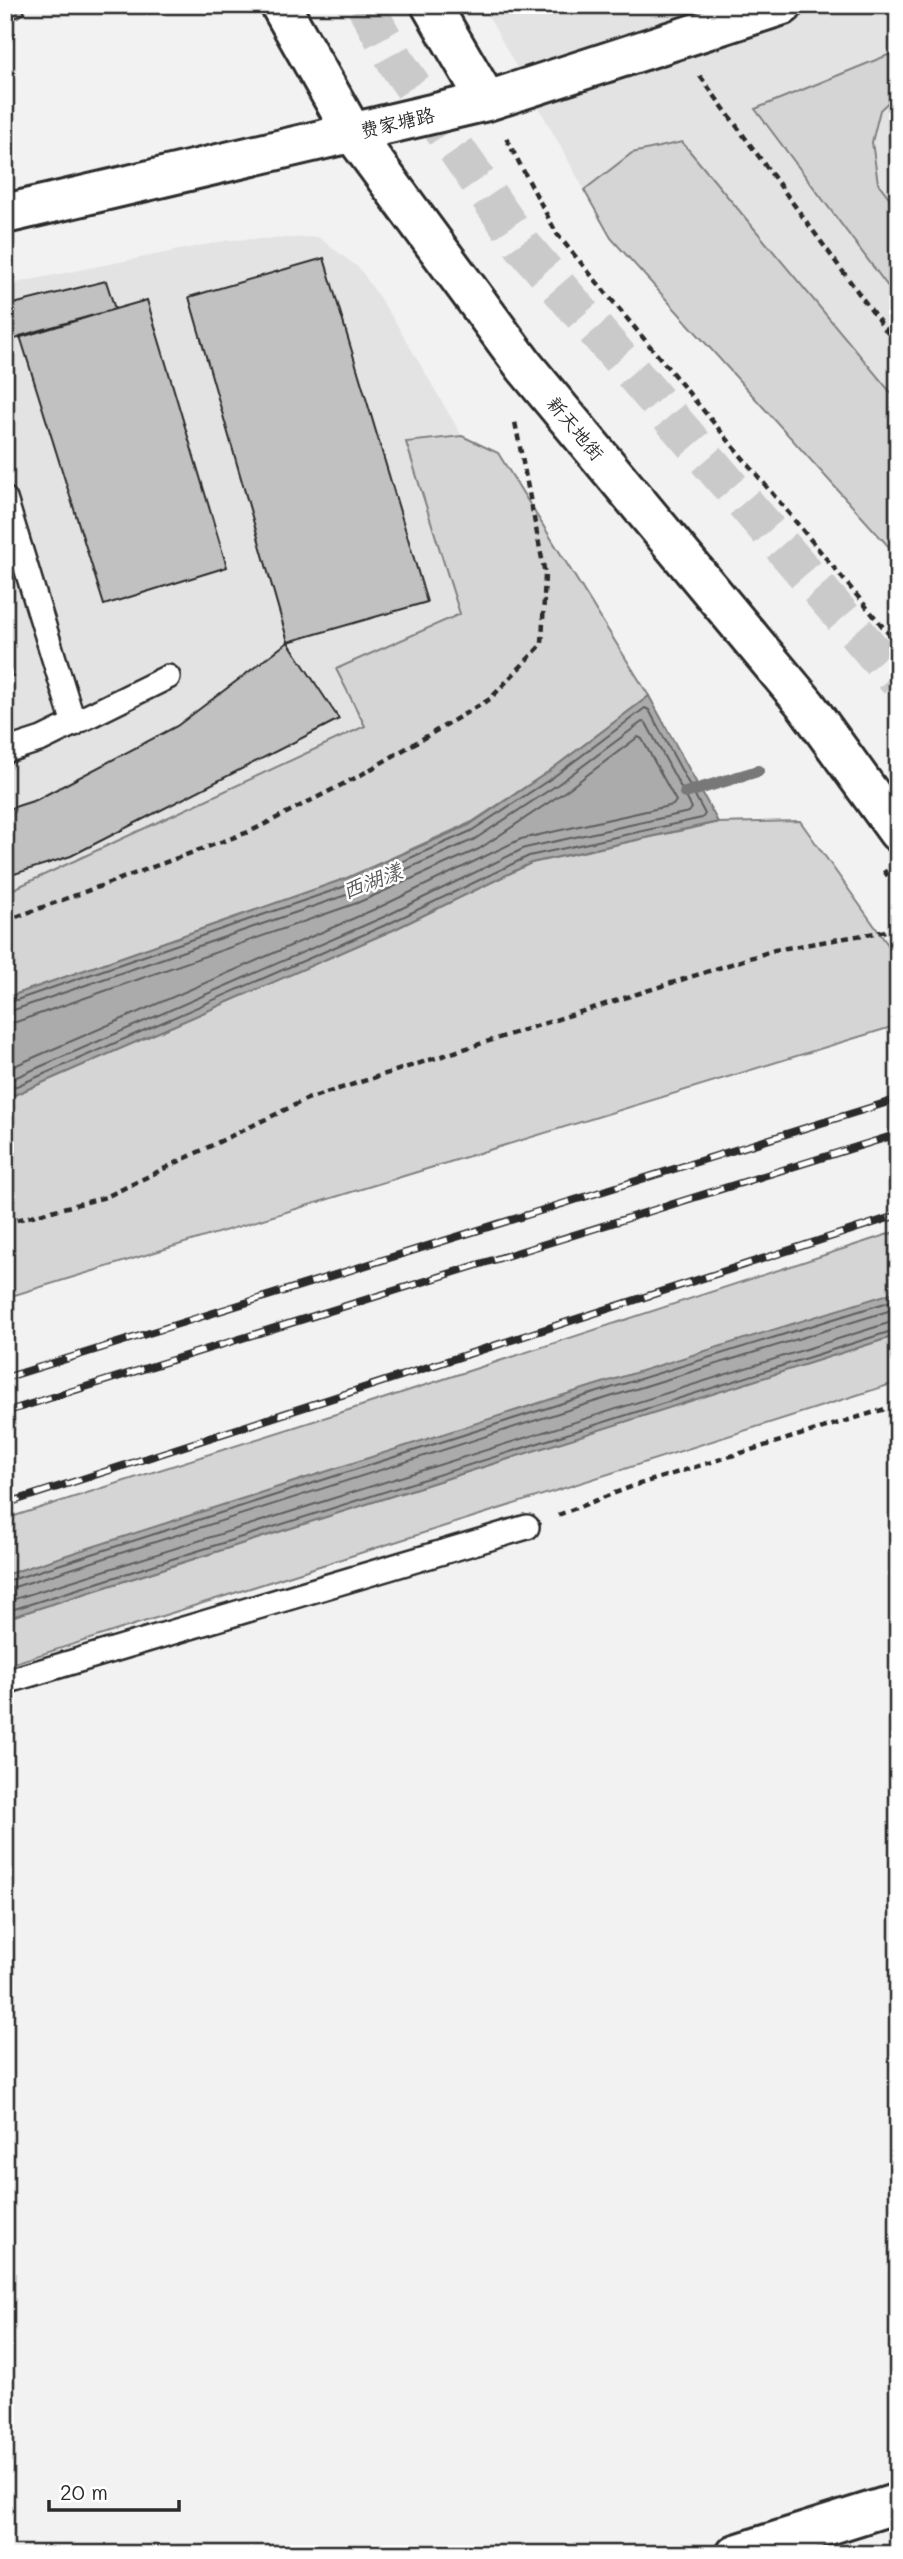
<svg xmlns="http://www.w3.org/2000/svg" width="903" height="2559" font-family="Mali,'LXGW WenKai TC',sans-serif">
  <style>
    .built { fill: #e3e3e3 }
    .green { fill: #d5d5d5; stroke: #808080; stroke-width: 2 }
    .water { fill: #ababab; stroke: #787878; stroke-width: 2 }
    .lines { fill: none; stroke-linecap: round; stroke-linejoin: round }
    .shore { stroke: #5e5e5e; stroke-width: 2 }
    .stream { stroke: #787878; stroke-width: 12 }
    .building { fill: #c1c1c1; stroke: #2b2b2b; stroke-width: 2 }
    .secondary-tunnel { stroke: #cacaca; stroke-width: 38; stroke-dasharray: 38 19; stroke-linecap: butt }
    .lane-casing { stroke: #2b2b2b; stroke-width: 28 }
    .secondary-casing { stroke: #2b2b2b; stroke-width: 44 }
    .path { stroke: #2b2b2b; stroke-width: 4.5; stroke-dasharray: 7 5; stroke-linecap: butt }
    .lane { stroke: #fff; stroke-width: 23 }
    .secondary { stroke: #fff; stroke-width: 38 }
    .rail-casing { stroke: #2b2b2b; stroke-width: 8 }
    .rail { stroke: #fff; stroke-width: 5; stroke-dasharray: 16; stroke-linecap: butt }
    .labels { text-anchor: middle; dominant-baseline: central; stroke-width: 5; stroke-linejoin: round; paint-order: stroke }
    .street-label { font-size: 19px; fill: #2b2b2b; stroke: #fff }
    .water-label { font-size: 21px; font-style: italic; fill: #585858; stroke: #fff }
  </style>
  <rect width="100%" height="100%" fill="#f2f2f2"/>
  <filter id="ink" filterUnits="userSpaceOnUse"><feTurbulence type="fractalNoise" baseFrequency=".0143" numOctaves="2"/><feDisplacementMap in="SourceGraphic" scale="14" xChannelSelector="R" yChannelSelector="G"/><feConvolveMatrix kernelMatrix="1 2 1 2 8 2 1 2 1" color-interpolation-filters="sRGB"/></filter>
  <g filter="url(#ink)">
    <path class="built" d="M 482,5 L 898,5 L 898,557 L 611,238 Z
      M 318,237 L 360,269 L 393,318 L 462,436 L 518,619 L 365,726 L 5,893 L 5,285 L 229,240 Z"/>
    <path class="green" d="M 898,51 L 898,93 L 880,110 L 872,142 L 878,183 L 898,209 L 898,300 L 755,109 Z
      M 682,142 L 898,401 L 898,557 L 611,238 L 584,190 L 632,153 Z
      M 462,436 L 498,453 L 649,696 L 548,772 L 472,822 L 347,878 L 5,998 L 5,893 L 365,726 L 336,669 L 460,614 L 406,442 Z
      M 800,821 L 898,959 L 898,1025 L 5,1298 L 5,1099 L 393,930 L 531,863 L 716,823 Z
      M 898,1231 L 898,1292 L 5,1575 L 5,1519 L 358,1407 Z
      M 898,1335 L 898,1382 L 5,1666 L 5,1619 Z"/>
    <path class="water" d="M 649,696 L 718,822 L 531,863 L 393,930 L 5,1099 L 5,998 L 347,878 L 469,825 L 548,772 Z
      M 898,1291 L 898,1335 L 5,1619 L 5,1575 L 567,1394 Z"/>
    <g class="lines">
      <path class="shore" d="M 5,1004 L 349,885 L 471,831 L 552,778 L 645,708 L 649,710 L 705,814 L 702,818 L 529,856 L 390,923 L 5,1091
        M 5,1013 L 352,893 L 475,839 L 557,785 L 642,722 L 646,723 L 692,808 L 689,812 L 525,848 L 386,916 L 5,1082
        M 5,1023 L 16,1022 L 357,903 L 479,849 L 563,793 L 638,737 L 642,739 L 676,801 L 673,805 L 521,839 L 382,906 L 5,1070
        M 5,1582 L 569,1401 L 898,1299
        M 5,1590 L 571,1409 L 898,1308
        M 5,1602 L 898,1320
        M 5,1612 L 898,1329"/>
      <path class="stream" d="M 685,793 L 758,771"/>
    </g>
    <path class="building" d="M 5,5 L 21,5 L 25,13 L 5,23 Z
      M 324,258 L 427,602 L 288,642 L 189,297 Z
      M 106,281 L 115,309 L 5,342 L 5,306 Z
      M 147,300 L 227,567 L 104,605 L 20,336 Z
      M 288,642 L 339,719 L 71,856 L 5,877 L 5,810 L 36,800 L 177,726 Z
      M 5,652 L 13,676 L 5,679 Z"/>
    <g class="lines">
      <path class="secondary-tunnel" d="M 365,5 L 398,65 L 523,246 L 898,681"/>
      <g class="lane-casing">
        <path id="lane" d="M 5,499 L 74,724
          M 5,751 L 42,739 L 168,677
          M 5,1682 L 527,1527"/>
      </g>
      <g class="secondary-casing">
        <path id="secondary" d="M 280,5 L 352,132 L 525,367 L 806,705 L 898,832
          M 431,5 L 487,101
          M 5,214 L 487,101 L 783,5
          M 736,2554 L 898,2503"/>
      </g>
      <path class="path" d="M 700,76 L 898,347
        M 506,138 L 557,234 L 898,645
        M 884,870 L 898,893
        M 5,921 L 251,831 L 359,776 L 490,699 L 542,644 L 545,574 L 515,422
        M 5,1223 L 106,1197 L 307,1099 L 775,950 L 898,929
        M 558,1515 L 636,1485 L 898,1405"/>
      <use href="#lane" class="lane"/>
      <use href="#secondary" class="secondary"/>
      <g class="rail-casing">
        <path id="rail" d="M 5,1378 L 898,1099
          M 5,1412 L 898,1134
          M 5,1504 L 898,1215"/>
      </g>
      <use href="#rail" class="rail"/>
    </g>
  </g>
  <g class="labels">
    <g class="street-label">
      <text transform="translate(397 122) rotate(-13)">费家塘路</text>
      <text transform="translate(576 428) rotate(50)">新天地街</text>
    </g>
    <g class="water-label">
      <text transform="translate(372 880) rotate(-21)">西湖漾</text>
    </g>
  </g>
  <rect width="903" height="2559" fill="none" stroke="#fff" stroke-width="28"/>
  <rect x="14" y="14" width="875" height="2531" fill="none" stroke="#2b2b2b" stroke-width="2.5" filter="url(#ink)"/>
  <path d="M49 2500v10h130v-10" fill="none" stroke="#2b2b2b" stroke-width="3.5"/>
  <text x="60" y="2500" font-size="21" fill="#2b2b2b" stroke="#ffffff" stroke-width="5" paint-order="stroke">20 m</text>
</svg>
